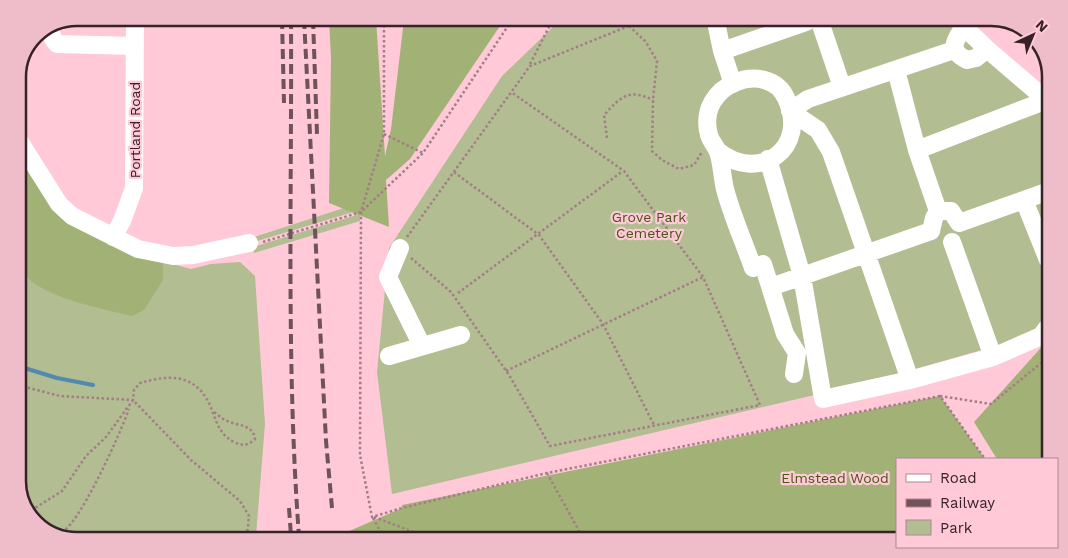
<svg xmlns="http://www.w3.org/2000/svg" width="1068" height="558" font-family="'Work Sans',sans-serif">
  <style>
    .green { fill: #b2bd92 }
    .forest { fill: #a2b175 }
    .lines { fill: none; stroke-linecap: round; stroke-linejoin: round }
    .stream { stroke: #5189b0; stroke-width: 4 }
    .path { stroke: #a47d88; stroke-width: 2.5; stroke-dasharray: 2.5 2.5; stroke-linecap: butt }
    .minor { stroke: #fff; stroke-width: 18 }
    .rail { stroke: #70525b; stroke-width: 4; stroke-dasharray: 10 5; stroke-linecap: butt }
    .labels { text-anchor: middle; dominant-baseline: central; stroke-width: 4.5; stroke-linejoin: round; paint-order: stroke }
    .street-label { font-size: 14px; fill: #362228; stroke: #ffc9d8 }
    .park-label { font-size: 14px; fill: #485511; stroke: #ffc9d8 }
    .rim { fill: none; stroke: #362228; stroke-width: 2.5 }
  </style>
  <rect width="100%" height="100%" fill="#ffc9d8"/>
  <path class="green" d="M 586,21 L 952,23 L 1050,114 L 1047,318 L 1034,335 L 870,382 L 392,494 L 377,372 L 389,248 L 502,76 L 555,25 Z
    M 18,146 L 59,215 L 149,258 L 191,269 L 211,264 L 240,262 L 255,276 L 265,424 L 256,536 L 50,534 L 28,514 L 18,485 Z
    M 350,206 L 360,210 L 251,243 L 251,238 Z
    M 360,214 L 360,221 L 254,253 L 253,247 Z"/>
  <path class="forest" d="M 329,19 L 376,19 L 385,156 L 391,129 L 404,20 L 504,20 L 410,159 L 386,180 L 389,227 L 329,203 L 331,58 Z
    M 18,142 L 62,213 L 163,260 L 163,280 L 144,310 L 132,316 C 103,309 51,299 29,279 C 24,275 24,268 18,264 Z
    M 1047,341 L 1045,459 L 997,459 L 974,422 Z
    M 940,396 L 985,459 L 897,459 L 897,540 L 338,536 L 402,508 L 402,505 Z"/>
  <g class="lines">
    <path class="stream" d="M 18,366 L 57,378 L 93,385"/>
    <path class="path" d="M 384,20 L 384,134 L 361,212 L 360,455 L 372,517 L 402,508 L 547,473 L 940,396 L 985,459
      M 629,26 L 646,42 L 657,61 L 653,100 L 652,151 L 662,160 L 679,169 L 694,165 L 702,152
      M 530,64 L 552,21
      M 384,134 L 423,153
      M 607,138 L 604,115 C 621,97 628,88 653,100
      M 454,172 L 539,235 L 603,324 L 654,425
      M 407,237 L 530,66 L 641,21
      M 263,242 L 361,212 L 423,153 L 512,20
      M 411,258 L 451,292 L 509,375 L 550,446 L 760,405 L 703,277 L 624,171 L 511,92
      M 458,293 L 623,171
      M 506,371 L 703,277
      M 18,385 L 60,396 L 133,400 L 134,390 L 140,383 C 158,378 177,374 193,384 C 197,387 202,391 204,395 C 216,411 214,432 234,442 C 242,446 248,446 255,439 C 253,425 240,426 230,422 C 223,420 218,415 213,411
      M 940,396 L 991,404 L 1046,359
      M 547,473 L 583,538
      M 27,513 L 62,491 L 86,456 L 106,437 L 133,400 L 191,460 L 240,501 L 249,516 L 247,536
      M 31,517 L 59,533 C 77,532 122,429 129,409
      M 374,517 L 416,533 L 418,537
      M 373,518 L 383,536"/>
    <path class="minor" d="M 716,22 L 722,51 L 733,84
      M 820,22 L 842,87
      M 960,23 L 964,27 C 954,42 948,50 967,60 L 976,58 L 987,49 L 1050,103
      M 964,27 L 987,49
      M 50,28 L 53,39 L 57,44 L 135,46
      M 722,51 L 806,22
      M 896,70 L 917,150 L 938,211
      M 18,139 L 59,204 L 72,216 L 138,249 L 173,256 L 193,255 L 249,243
      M 917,150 L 1047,100
      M 718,151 C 759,184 810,148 786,98 C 768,59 695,83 709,135 C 711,142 716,146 718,152 C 722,163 722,177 725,189 C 732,216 744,242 753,268 L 763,264 L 785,334 L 797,353 L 794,374
      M 768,159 L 802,276 L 823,399 L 910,380
      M 1024,200 L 1048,260
      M 113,237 L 122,221 L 134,188 L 135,18
      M 952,242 L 993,357 L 910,380 L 831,152 L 818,130 L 790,111 L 808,99 L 954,50
      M 400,248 L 388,277 L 422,346
      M 771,287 L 931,231 L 934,218 L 938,211 L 951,211 L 959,223 L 1049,191
      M 389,356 L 461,335
      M 993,357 L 1041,336 L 1047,328"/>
    <path class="rail" d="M 282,19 L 284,103
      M 291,19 C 292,191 286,364 299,536
      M 304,19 L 326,441 L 332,508
      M 313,19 L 317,134
      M 289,508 L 291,536"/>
  </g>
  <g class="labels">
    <g class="street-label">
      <text transform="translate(135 130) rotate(-90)">Portland Road</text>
    </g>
    <g class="park-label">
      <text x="649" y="217">Grove Park<tspan x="649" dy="16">Cemetery</tspan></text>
      <text x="835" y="478">Elmstead Wood</text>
    </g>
  </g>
  <path d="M0 0H1068V558H0ZM77 26H991A51 51 0 0 1 1042 77V481A51 51 0 0 1 991 532H77A51 51 0 0 1 26 481V77A51 51 0 0 1 77 26Z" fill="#efbcca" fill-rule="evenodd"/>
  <path class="rim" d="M77 26H991A51 51 0 0 1 1042 77V481A51 51 0 0 1 991 532H77A51 51 0 0 1 26 481V77A51 51 0 0 1 77 26Z"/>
  <rect x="896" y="458" width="162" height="90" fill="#ffc9d8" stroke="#af8692"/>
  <rect x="906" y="474" width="25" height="8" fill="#ffffff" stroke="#af8692"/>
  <text x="940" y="483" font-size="15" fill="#362228">Road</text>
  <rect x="906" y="499" width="25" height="8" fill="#70525b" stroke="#af8692"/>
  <text x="940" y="508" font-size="15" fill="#362228">Railway</text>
  <rect x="906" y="520" width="25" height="15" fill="#b2bd92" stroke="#af8692"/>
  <text x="940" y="533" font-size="15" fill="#362228">Park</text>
  <g transform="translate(1033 35) rotate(44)" stroke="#ffc9d8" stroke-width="4" paint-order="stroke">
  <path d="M0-4L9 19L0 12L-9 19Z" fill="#362228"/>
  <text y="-8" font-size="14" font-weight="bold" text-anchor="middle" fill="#362228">N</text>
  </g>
</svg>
